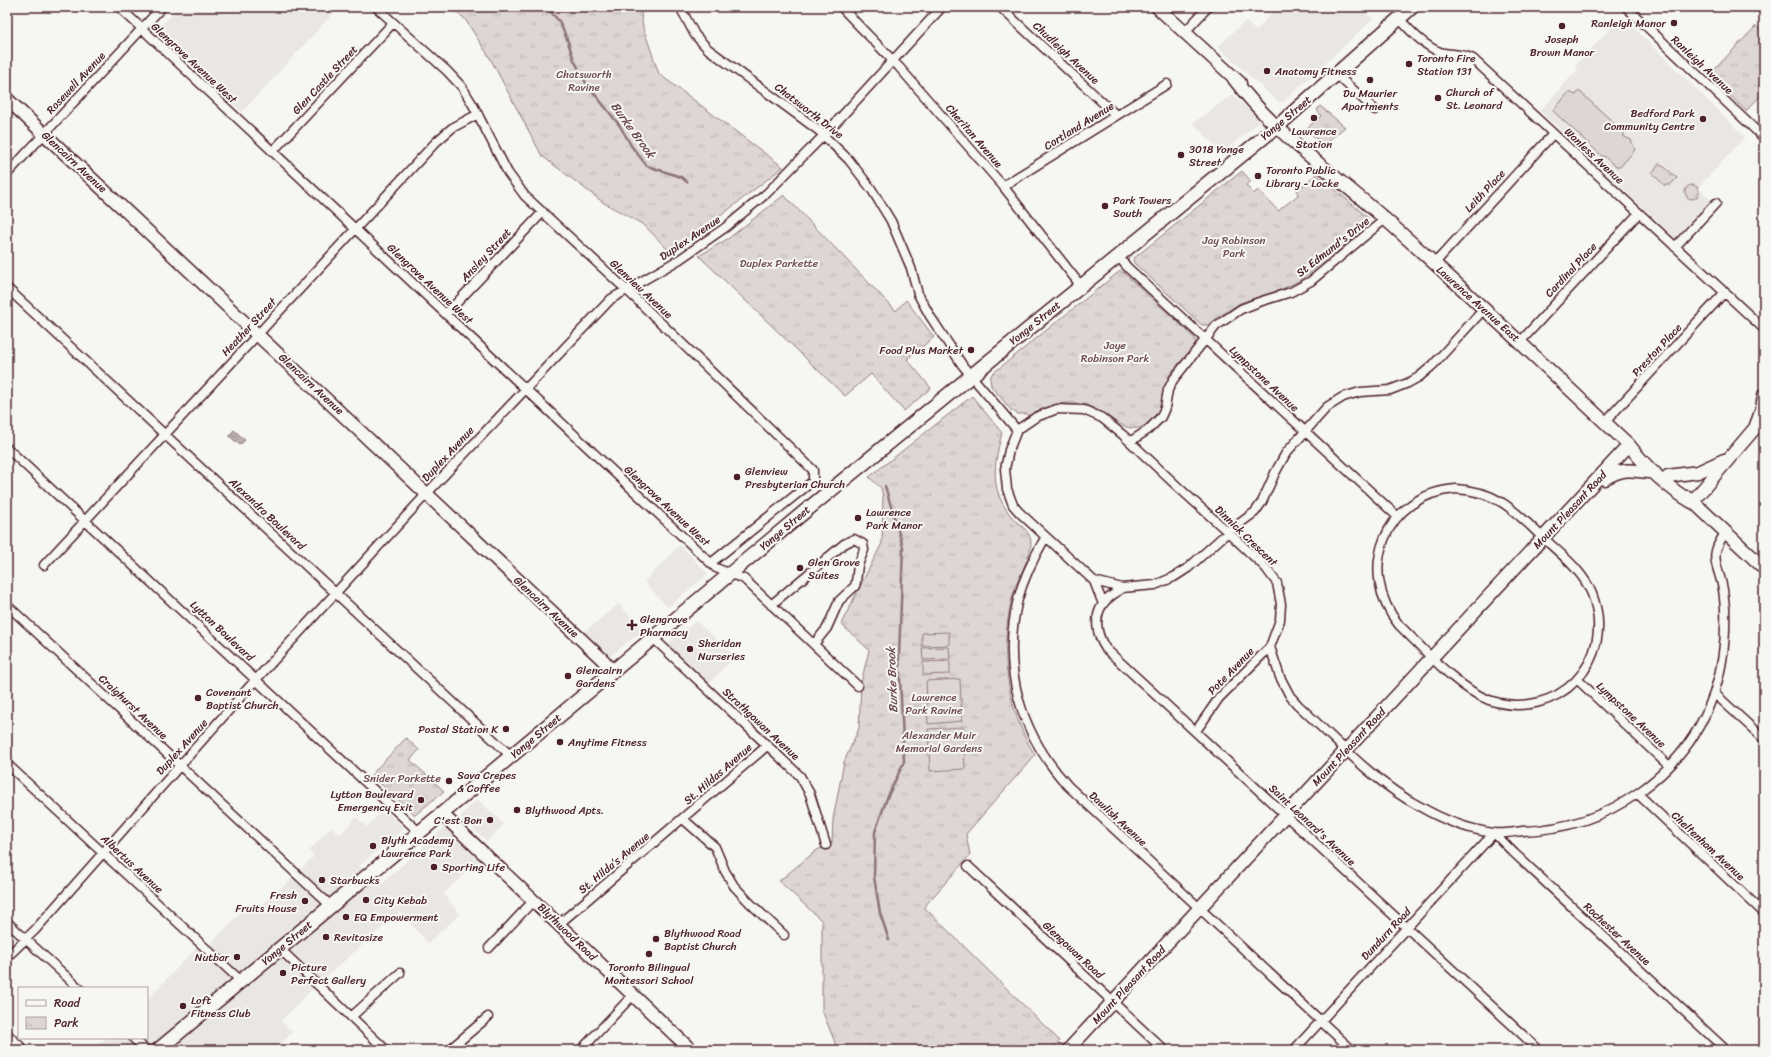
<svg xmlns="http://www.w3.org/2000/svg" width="1771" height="1057" font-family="Sriracha,sans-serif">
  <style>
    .built { fill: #e9e6e3 }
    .park { fill: url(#park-tufts); stroke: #947a80 }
    .pitch { fill: #ddd6d5; stroke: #947a80 }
    .water { fill: url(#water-waves); stroke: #8e747a }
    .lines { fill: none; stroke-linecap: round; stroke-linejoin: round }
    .stream { stroke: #8e747a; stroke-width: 2.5 }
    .street-casing { stroke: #4a1f2b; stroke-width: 11 }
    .secondary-casing { stroke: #4a1f2b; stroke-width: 15 }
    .primary-casing { stroke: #4a1f2b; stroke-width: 16 }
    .street { stroke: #f6f6f2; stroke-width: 8 }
    .secondary { stroke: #f6f6f2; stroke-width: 12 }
    .primary { stroke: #f6f6f2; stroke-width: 13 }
    .poi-dot { fill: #4a1f2b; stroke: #f6f6f2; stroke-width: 1.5 }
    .labels { text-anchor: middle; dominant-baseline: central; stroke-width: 4; stroke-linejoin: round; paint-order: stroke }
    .poi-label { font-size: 11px; fill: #4a1f2b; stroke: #f6f6f2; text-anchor: start }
    .street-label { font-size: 11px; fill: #4a1f2b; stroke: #f6f6f2 }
    .park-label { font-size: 11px; fill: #6f4d56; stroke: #f6f6f2 }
    .water-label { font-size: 12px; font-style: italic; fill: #6c4a52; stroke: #f6f6f2 }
  </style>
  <defs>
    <pattern id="park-tufts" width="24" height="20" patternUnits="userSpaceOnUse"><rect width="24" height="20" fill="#ddd6d5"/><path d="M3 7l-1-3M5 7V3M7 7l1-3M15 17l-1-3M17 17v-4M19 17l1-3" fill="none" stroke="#bfb7b7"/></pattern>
    <pattern id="water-waves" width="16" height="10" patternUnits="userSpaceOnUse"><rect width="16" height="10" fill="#bbadae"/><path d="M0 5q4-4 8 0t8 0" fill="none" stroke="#9a8c8e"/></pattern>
  </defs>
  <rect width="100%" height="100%" fill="#f6f6f2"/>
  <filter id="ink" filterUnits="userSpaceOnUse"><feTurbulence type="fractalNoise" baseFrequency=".025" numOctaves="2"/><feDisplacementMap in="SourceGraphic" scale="8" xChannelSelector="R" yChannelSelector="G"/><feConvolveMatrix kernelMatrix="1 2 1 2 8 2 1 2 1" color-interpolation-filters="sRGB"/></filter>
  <g filter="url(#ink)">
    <path class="built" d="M 179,7 L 339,7 L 242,112 L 156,31 Z
      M 1277,7 L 1359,7 L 1373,19 L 1283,102 L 1278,102 L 1218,47 L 1245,21 L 1256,31 Z
      M 1622,16 L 1745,137 L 1698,188 L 1711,200 L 1675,238 L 1540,111 L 1578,69 L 1575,66 Z
      M 1233,94 L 1260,121 L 1222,153 L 1193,123 Z
      M 680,545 L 708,574 L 668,607 L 644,582 Z
      M 618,604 L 644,629 L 610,656 L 582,634 Z
      M 696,621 L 735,656 L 709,684 L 667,644 Z
      M 477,799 L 504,824 L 487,841 L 460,817 Z
      M 384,809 L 404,828 L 359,866 L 378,887 L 446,826 L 481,859 L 443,894 L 460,914 L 428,943 L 400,912 L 310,991 L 281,1021 L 292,1032 L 274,1050 L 92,1050 L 106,1038 L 147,1038 L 147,1000 L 196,948 L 202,953 L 249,904 L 256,909 L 291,880 L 314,856 L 309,851 L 331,827 L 340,835 L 356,817 L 367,827 Z"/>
    <path class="park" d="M 451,7 L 640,7 L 643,27 L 659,74 L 783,167 L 672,254 L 644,225 L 604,203 L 542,156 L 490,58 L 465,19 Z
      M 1756,26 L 1764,34 L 1764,92 L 1746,111 L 1709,75 Z
      M 1320,106 L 1345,127 L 1323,145 L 1306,129 L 1321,116 L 1317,110 Z
      M 1660,163 L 1677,178 L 1670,185 L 1664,185 L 1652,173 Z
      M 1242,171 L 1251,181 L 1246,185 L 1253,194 L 1259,190 L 1278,211 L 1298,195 L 1297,189 L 1317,174 L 1367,217 L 1369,226 L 1301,280 L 1278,291 L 1240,303 L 1218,317 L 1209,325 L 1202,325 L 1134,263 L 1133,259 Z
      M1685 192a7 7 0 1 1 14 0a7 7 0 1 1-14 0Z
      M 784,195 L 896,311 L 906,300 L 934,337 L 907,359 L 931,388 L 904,411 L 871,374 L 845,396 L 699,256 L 729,238 Z
      M 1120,271 L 1124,273 L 1193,336 L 1196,342 C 1191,354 1178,362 1171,373 C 1163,387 1164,406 1153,418 C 1131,445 1110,412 1086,405 C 1065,399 1046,407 1028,416 L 1027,414 L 1018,414 L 1011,410 L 991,386 L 990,378 L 992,374 Z
      M 972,396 L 1002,433 C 994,464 989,489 1011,516 C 1018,525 1030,529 1031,542 C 1032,556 1018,577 1014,591 C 998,645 1005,707 1035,755 L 966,834 L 970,855 L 924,907 L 1060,1041 L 1051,1050 L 838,1050 L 822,1010 L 822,921 L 779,881 L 817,850 L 832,843 L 833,819 L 844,762 L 859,728 L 861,683 L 869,650 L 841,624 L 882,543 L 883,497 L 881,488 L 869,477 Z
      M 406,738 L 419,750 L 410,760 L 444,791 L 415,815 L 371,775 Z"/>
    <path class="pitch" d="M 1579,91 L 1625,133 L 1623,136 L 1631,140 L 1635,150 L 1620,167 L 1616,167 L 1604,156 L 1603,157 L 1553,111 L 1569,92 L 1576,95 Z
      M 949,632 L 949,645 L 922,646 L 922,633 Z
      M 949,647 L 950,659 L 923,660 L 922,648 Z
      M 950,661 L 950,674 L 923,675 L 923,662 Z
      M 960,679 L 962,721 L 928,724 L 926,681 Z
      M 963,727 L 965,769 L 930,771 L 928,729 Z"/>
    <path class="water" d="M 234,430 L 245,440 L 240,445 L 229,436 Z"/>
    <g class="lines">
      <path class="stream" d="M 546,7 L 559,21 L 567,39 L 574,60 L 586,83 L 620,126 L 632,147 L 647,166 L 681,177 L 687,182
        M 885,486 L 903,547 L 899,656 L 904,762 L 887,798 L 875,832 L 874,877 L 880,913 L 889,940"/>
      <g class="street-casing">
        <path id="street" d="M 119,7 L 716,568 L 744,579 L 858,686
          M 376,7 L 447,71 L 462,87 L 473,105 L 508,173 L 525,196 L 633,296 L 813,470 L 813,481 L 711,563
          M 680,7 L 695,35 L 708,49 L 818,130 L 849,160 L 872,190 L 891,221 L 911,268 L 918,294 L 930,316 L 963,366 L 1017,430
          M 841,7 L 899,67 L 1003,186 L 1081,286
          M 1000,7 L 1116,115
          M 1626,7 L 1764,138
          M 1399,18 C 1410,31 1424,46 1440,52 C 1451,55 1463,53 1473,59 L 1764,329
          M 1184,33 L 1208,7
          M 1336,74 L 1375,110
          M 273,151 L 393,23
          M 7,174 L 162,7
          M 1003,186 L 1167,84
          M 1675,247 L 1716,203
          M 1118,256 L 1128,268 L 1398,517
          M 1434,264 L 1553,134
          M 7,288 L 511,756
          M 1484,309 L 1433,365 L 1419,377 L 1408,383 L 1390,390 L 1360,392 L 1343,397 L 1327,407 L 1286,453 L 1275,473 L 1262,502 L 1255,512 L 1228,532 L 1188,568 L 1174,577 L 1155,585 L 1122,588 L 1094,581 L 1019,512 L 1013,505 L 1007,489 L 1005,469 L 1009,450 L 1017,430 L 1036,417 L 1057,409 L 1084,410 L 1102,418 L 1123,435 L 1178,487 L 1228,532 L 1265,567 L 1277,583 L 1281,604 L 1280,620 L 1270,647 L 1280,677 L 1290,696 L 1298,705 C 1335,739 1375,783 1419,806 C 1441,819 1467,829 1493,833 C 1502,834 1514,832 1523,831 C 1608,828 1686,775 1714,693 C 1723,667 1726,636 1725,608 C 1724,601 1724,592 1722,585 C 1720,574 1713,561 1716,551 C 1717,545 1722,538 1725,533
          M 446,314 L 543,212
          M 1520,342 L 1639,213
          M 1605,422 L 1725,292
          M 1131,441 L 1148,430 L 1161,417 L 1165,408 L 1168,390 L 1173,380 L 1216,326 L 1241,309 L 1259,302 L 1291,292 L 1311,281 L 1385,219
          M 7,448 L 420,833
          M 1456,489 C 1495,491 1512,508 1539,534 C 1557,551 1583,570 1592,594 C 1618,661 1557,723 1489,700 C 1458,689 1423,648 1399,625 C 1355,571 1385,494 1456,489 Z
          M 1045,538 C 1034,557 1024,577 1018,599 C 1001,669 1020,733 1068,786 L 1352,1050
          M 44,565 L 436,142 L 452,128 L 478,114
          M 1094,581 L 1103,604
          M 1122,588 C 1116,593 1107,598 1103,604 C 1093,618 1097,636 1106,649 L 1539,1050
          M 7,605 L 331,906
          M 771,605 L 844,544 L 854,539 L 863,544 L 864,550 L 858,565 L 856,582 L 855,586 L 839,601 L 827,628 L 814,644
          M 652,637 L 800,776 L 810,794 L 826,845
          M 1578,680 L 1669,766
          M 1714,693 L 1764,739
          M 1196,731 L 1219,698 L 1270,647
          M 7,764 L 241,981
          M 1638,794 L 1764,913
          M 683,819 L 715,847 L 725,871 L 734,886 L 750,903 L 784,935
          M 1494,833 L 1514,853 L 1726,1050
          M 968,866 L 1164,1050
          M 7,922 L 79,988
          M 559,924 L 768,745
          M 489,948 L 534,900
          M 280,949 L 386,1050
          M 7,957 L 35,930 L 251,685 L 432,488 L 611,299 L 680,259 L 726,227 L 767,193 L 829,130 L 942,7
          M 351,1017 L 400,973
          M 7,1034 L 24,1050
          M 133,1038 L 146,1050
          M 449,1050 L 488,1017
          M 581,1050 L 633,995
          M 1294,1050 L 1494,833"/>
      </g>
      <g class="secondary-casing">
        <path id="secondary" d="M 1157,7 L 1240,83
          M 1234,79 C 1275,134 1334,174 1385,219 C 1468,292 1548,369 1629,445 C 1646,467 1668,488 1692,502
          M 7,99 L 602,659 L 613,671
          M 1668,476 L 1698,472 L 1724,460
          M 1604,479 C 1624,467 1633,470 1655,473
          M 1688,497 L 1764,568
          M 1692,502 L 1755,428 L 1762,409 L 1764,395
          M 442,814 L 691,1050
          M 1068,1050 L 1629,445"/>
      </g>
      <g class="primary-casing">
        <path id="primary" d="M 158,1050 L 803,513 L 1280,124 L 1412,7"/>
      </g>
      <use href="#street" class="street"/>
      <use href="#secondary" class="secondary"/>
      <use href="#primary" class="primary"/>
    </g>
  </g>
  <g class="poi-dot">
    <circle cx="1674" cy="23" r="4"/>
    <circle cx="1562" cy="26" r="4"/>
    <circle cx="1409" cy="64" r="4"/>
    <circle cx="1267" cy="71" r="4"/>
    <circle cx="1370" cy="80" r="4"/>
    <circle cx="1438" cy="98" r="4"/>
    <circle cx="1314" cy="118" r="4"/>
    <circle cx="1703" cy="119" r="4"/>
    <circle cx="1181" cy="155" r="4"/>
    <circle cx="1258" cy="176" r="4"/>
    <circle cx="1105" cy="206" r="4"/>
    <circle cx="971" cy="350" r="4"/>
    <circle cx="737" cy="477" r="4"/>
    <circle cx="858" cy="518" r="4"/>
    <circle cx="800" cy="568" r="4"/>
    <path d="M630 619h4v4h4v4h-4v4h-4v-4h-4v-4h4z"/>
    <circle cx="690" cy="649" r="4"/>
    <circle cx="568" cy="676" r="4"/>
    <circle cx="198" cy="698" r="4"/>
    <circle cx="506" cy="729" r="4"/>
    <circle cx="560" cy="742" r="4"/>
    <circle cx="449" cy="781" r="4"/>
    <circle cx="421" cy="800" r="4"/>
    <circle cx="517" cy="810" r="4"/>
    <circle cx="490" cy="820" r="4"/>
    <circle cx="373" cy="846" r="4"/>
    <circle cx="434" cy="867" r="4"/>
    <circle cx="322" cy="880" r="4"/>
    <circle cx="366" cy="900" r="4"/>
    <circle cx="305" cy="901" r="4"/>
    <circle cx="346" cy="917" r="4"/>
    <circle cx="326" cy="937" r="4"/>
    <circle cx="656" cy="939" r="4"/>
    <circle cx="649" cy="954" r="4"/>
    <circle cx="237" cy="957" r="4"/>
    <circle cx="283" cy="973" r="4"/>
    <circle cx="183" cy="1006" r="4"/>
  </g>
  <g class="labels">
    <g class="poi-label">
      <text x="1666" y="23" text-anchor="end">Ranleigh Manor</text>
      <text x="1562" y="39" text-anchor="middle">Joseph<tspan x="1562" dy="13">Brown Manor</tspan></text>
      <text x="1417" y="58">Toronto Fire<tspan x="1417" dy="13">Station 131</tspan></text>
      <text x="1275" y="71">Anatomy Fitness</text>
      <text x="1446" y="92">Church of<tspan x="1446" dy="13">St. Leonard</tspan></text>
      <text x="1370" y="93" text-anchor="middle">Du Maurier<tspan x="1370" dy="13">Apartments</tspan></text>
      <text x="1695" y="113" text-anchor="end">Bedford Park<tspan x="1695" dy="13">Community Centre</tspan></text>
      <text x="1314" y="131" text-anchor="middle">Lawrence<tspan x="1314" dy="13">Station</tspan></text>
      <text x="1189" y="149">3018 Yonge<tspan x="1189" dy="13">Street</tspan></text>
      <text x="1266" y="170">Toronto Public<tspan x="1266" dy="13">Library - Locke</tspan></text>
      <text x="1113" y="200">Park Towers<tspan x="1113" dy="13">South</tspan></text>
      <text x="963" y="350" text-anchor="end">Food Plus Market</text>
      <text x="745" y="471">Glenview<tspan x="745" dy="13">Presbyterian Church</tspan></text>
      <text x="866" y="512">Lawrence<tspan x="866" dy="13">Park Manor</tspan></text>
      <text x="808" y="562">Glen Grove<tspan x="808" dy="13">Suites</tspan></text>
      <text x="640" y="619">Glengrove<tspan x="640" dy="13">Pharmacy</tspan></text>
      <text x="698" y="643">Sheridan<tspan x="698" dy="13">Nurseries</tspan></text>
      <text x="576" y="670">Glencairn<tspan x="576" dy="13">Gardens</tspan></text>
      <text x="206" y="692">Covenant<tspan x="206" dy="13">Baptist Church</tspan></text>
      <text x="498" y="729" text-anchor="end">Postal Station K</text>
      <text x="568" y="742">Anytime Fitness</text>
      <text x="457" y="775">Sava Crepes<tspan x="457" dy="13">&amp; Coffee</tspan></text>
      <text x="413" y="794" text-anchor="end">Lytton Boulevard<tspan x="413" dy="13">Emergency Exit</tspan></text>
      <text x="525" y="810">Blythwood Apts.</text>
      <text x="482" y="820" text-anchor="end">C'est Bon</text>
      <text x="381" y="840">Blyth Academy<tspan x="381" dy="13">Lawrence Park</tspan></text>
      <text x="442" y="867">Sporting Life</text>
      <text x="330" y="880">Starbucks</text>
      <text x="297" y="895" text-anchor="end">Fresh<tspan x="297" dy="13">Fruits House</tspan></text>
      <text x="374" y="900">City Kebab</text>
      <text x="354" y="917">EQ Empowerment</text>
      <text x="664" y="933">Blythwood Road<tspan x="664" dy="13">Baptist Church</tspan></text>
      <text x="334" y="937">Revitasize</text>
      <text x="229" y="957" text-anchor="end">Nutbar</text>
      <text x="291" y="967">Picture<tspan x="291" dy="13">Perfect Gallery</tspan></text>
      <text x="649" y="967" text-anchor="middle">Toronto Bilingual<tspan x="649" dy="13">Montessori School</tspan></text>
      <text x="191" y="1000">Loft<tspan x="191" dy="13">Fitness Club</tspan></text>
    </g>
    <g class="street-label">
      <text transform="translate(1066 53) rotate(43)">Chudleigh Avenue</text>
      <text transform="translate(194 63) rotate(43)">Glengrove Avenue West</text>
      <text transform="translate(1702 65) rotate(43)">Ranleigh Avenue</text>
      <text transform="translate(325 80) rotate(-47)">Glen Castle Street</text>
      <text transform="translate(76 83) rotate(-47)">Rosewell Avenue</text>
      <text transform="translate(809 111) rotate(38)">Chatsworth Drive</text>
      <text transform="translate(1286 118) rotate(-40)">Yonge Street</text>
      <text transform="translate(1079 126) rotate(-32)">Cortland Avenue</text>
      <text transform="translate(974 136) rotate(49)">Cheritan Avenue</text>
      <text transform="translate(1594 156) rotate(43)">Wanless Avenue</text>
      <text transform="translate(74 162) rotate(43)">Glencairn Avenue</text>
      <text transform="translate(1485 191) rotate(-47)">Leith Place</text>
      <text transform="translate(690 238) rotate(-34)">Duplex Avenue</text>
      <text transform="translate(1333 247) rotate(-38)">St Edmund's Drive</text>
      <text transform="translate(486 255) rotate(-47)">Ansley Street</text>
      <text transform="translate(1571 270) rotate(-47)">Cardinal Place</text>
      <text transform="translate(430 284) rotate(43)">Glengrove Avenue West</text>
      <text transform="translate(641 289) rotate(43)">Glenview Avenue</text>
      <text transform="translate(1478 304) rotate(42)">Lawrence Avenue East</text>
      <text transform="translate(1035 323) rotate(-39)">Yonge Street</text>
      <text transform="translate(249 327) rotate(-47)">Heather Street</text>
      <text transform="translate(1657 350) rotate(-47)">Preston Place</text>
      <text transform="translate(1264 379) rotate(43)">Lympstone Avenue</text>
      <text transform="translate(311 384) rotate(43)">Glencairn Avenue</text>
      <text transform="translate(448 454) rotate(-47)">Duplex Avenue</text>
      <text transform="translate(667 506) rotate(43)">Glengrove Avenue West</text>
      <text transform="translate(1570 510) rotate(-47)">Mount Pleasant Road</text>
      <text transform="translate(267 514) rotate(43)">Alexandra Boulevard</text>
      <text transform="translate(785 528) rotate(-40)">Yonge Street</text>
      <text transform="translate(1246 536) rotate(44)">Dinnick Crescent</text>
      <text transform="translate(546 607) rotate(43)">Glencairn Avenue</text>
      <text transform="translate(222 631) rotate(43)">Lytton Boulevard</text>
      <text transform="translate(1231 671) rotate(-46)">Pote Avenue</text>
      <text transform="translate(133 707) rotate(43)">Craighurst Avenue</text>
      <text transform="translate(1631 715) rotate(43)">Lympstone Avenue</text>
      <text transform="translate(761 724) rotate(43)">Strathgowan Avenue</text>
      <text transform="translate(536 736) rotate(-40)">Yonge Street</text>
      <text transform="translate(182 747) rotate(-48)">Duplex Avenue</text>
      <text transform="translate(1349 747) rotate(-47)">Mount Pleasant Road</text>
      <text transform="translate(718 774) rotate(-41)">St. Hildas Avenue</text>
      <text transform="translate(1118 819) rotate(43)">Dawlish Avenue</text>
      <text transform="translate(1312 825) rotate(43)">Saint Leonard's Avenue</text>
      <text transform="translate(1708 846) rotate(43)">Cheltenham Avenue</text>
      <text transform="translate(614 863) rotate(-40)">St. Hilda’s Avenue</text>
      <text transform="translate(132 864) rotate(43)">Albertus Avenue</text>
      <text transform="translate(567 932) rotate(44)">Blythwood Road</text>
      <text transform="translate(1386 934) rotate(-47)">Dundurn Road</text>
      <text transform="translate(1617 934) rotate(43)">Rochester Avenue</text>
      <text transform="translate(287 943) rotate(-40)">Yonge Street</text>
      <text transform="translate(1073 950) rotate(43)">Glengowan Road</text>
      <text transform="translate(1129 985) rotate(-47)">Mount Pleasant Road</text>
    </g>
    <g class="park-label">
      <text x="584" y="74">Chatsworth<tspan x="584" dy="13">Ravine</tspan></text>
      <text x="1234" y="240">Jay Robinson<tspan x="1234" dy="13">Park</tspan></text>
      <text x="779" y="263">Duplex Parkette</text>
      <text x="1115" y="345">Jaye<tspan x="1115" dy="13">Robinson Park</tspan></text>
      <text x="934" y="697">Lawrence<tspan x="934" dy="13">Park Ravine</tspan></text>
      <text x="939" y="735">Alexander Muir<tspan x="939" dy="13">Memorial Gardens</tspan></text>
      <text x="402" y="778">Snider Parkette</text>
    </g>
    <g class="water-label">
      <text transform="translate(633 130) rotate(54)">Burke Brook</text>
      <text transform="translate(892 680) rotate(-92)">Burke Brook</text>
    </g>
  </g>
  <rect width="1771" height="1057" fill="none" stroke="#f6f6f2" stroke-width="24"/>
  <rect x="12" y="12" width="1747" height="1033" fill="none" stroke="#4a1f2b" stroke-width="1.5" filter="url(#ink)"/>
  <rect x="18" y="987" width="130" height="52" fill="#f6f6f2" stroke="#b1a0a2"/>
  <rect x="26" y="1000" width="20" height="6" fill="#f6f6f2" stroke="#b1a0a2"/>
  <text x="54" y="1007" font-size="12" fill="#4a1f2b">Road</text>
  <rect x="26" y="1017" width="20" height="12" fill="url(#park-tufts)" stroke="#b1a0a2"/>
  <text x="54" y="1027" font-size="12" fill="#4a1f2b">Park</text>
</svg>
